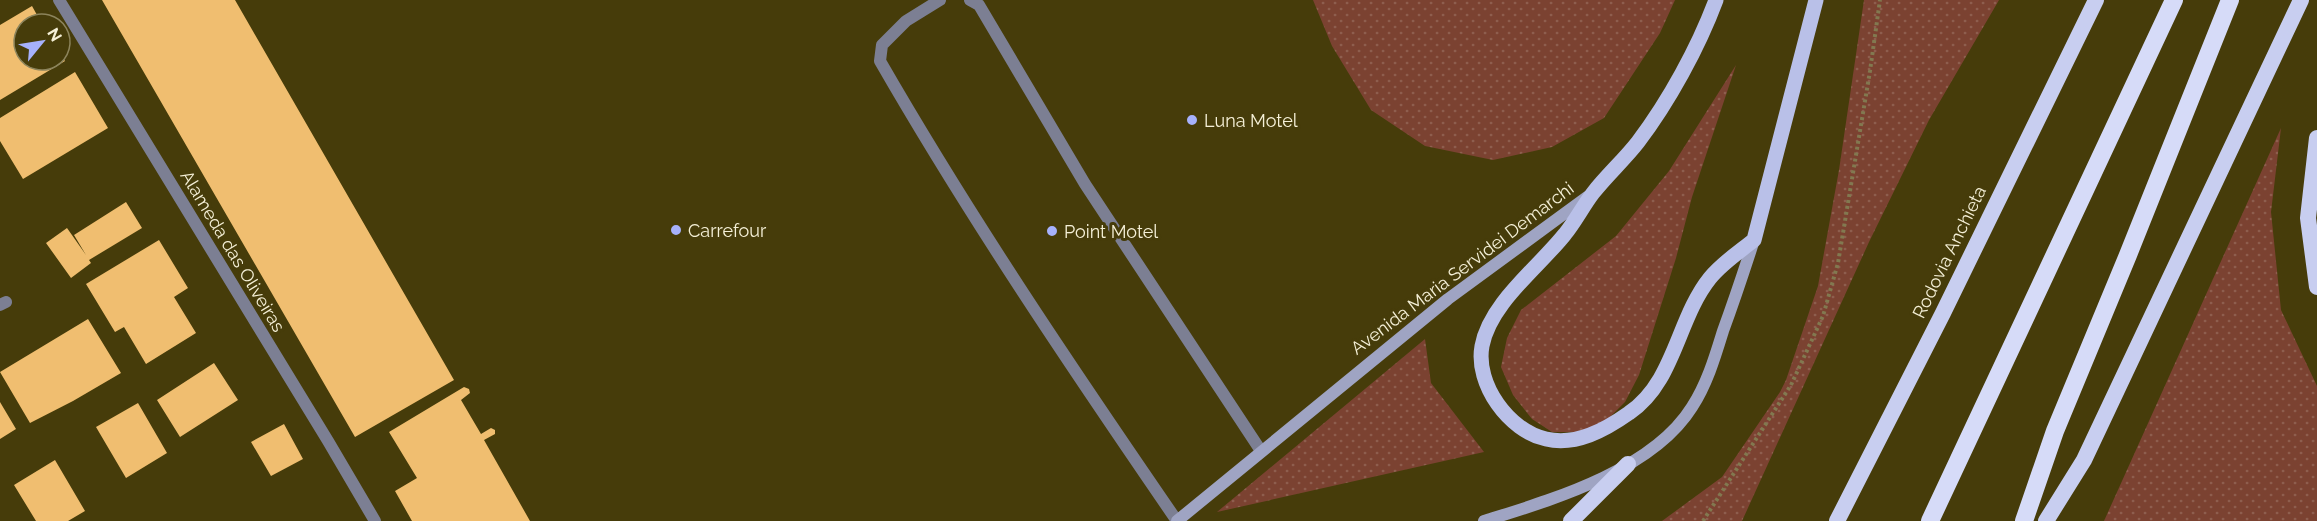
<svg xmlns="http://www.w3.org/2000/svg" width="2317" height="521" font-family="Raleway,sans-serif">
  <style>
    .grass { fill: url(#grass-dots) }
    .building { fill: #f0be70 }
    .lines { fill: none; stroke-linecap: round; stroke-linejoin: round }
    .path { stroke: #827950; stroke-width: 4; stroke-dasharray: 3 3; stroke-linecap: butt }
    .service { stroke: #7c7f93; stroke-width: 12 }
    .minor { stroke: #7c7f93; stroke-width: 12 }
    .secondary { stroke: #9fa4c3; stroke-width: 12 }
    .primary { stroke: #b9c0e8; stroke-width: 15 }
    .trunk { stroke: #c8cef0; stroke-width: 16 }
    .motorway { stroke: #d6dbf8; stroke-width: 18 }
    .poi-dot { fill: #a6b1fc; stroke: #463c0a; stroke-width: 2 }
    .labels { text-anchor: middle; dominant-baseline: central; stroke-width: 6; stroke-linejoin: round; paint-order: stroke }
    .poi-label { font-size: 18px; fill: #f5f0d7; stroke: #463c0a; text-anchor: start }
    .street-label { font-size: 18px; fill: #f5f0d7; stroke: #463c0a }
  </style>
  <defs>
    <pattern id="grass-dots" width="8" height="8" patternUnits="userSpaceOnUse" patternTransform="scale(1.5)"><rect width="8" height="8" fill="#7b4231"/><path d="M2 2h.1M6 6h.1" fill="none" stroke="#8e5e4e" stroke-width="1.8" stroke-linecap="round"/></pattern>
  </defs>
  <rect width="100%" height="100%" fill="#463c0a"/>
  <path class="grass" d="M 1313,0 L 1675,0 L 1660,33 L 1604,118 L 1552,147 L 1493,160 L 1425,146 L 1371,110 L 1332,46 Z
    M 1864,0 L 1999,0 L 1929,120 L 1869,242 L 1742,521 L 1662,521 L 1722,477 L 1780,392 L 1786,380 L 1818,286 L 1839,170 Z
    M 1736,65 L 1692,197 L 1676,258 L 1639,375 L 1625,402 L 1606,421 L 1581,432 L 1552,432 L 1532,419 L 1513,395 L 1501,367 L 1507,338 L 1521,310 L 1616,236 L 1669,171 Z
    M 2281,128 L 2271,212 L 2281,310 L 2317,386 L 2317,521 L 2104,521 Z
    M 1425,339 L 1431,383 L 1484,452 L 1217,512 Z"/>
  <path class="building" d="M 102,0 L 235,0 L 454,380 L 355,437 Z
    M 32,6 L 42,24 L 24,24 L 24,60 L 60,60 L 60,54 L 65,61 L 0,100 L 0,25 Z
    M 75,72 L 108,128 L 23,179 L 0,141 L 0,118 Z
    M 126,202 L 142,228 L 89,260 L 91,263 L 71,278 L 46,243 L 67,228 L 86,255 L 74,235 Z
    M 159,240 L 188,288 L 174,297 L 196,333 L 146,364 L 124,327 L 115,332 L 86,284 Z
    M 88,319 L 121,373 L 73,401 L 30,423 L 0,372 Z
    M 214,363 L 238,400 L 180,437 L 157,400 Z
    M 464,387 L 469,389 L 470,393 L 461,400 L 481,434 L 491,428 L 495,430 L 495,434 L 484,440 L 530,521 L 412,521 L 395,491 L 417,478 L 389,432 Z
    M 0,402 L 16,429 L 0,439 Z
    M 138,403 L 167,453 L 126,478 L 96,427 Z
    M 284,424 L 303,459 L 271,476 L 251,442 Z
    M 55,460 L 85,511 L 68,521 L 36,521 L 14,485 Z"/>
  <g class="lines">
    <path class="path" d="M 1703,521 L 1791,385 L 1823,316 L 1838,263 L 1870,71 L 1880,0"/>
    <path class="service" d="M 940,0 L 906,21 L 882,45 L 880,61 C 971,219 1074,371 1177,521
      M 970,0 L 979,5 L 1085,184 L 1261,451"/>
    <path class="minor" d="M 59,0 L 328,441 L 375,521
      M 0,305 L 6,302"/>
    <path class="secondary" d="M 1177,521 L 1448,299 L 1587,197
      M 1484,521 C 1551,500 1652,471 1692,407 C 1707,384 1715,357 1723,331 C 1734,301 1744,271 1754,240"/>
    <path class="primary" d="M 1716,0 C 1698,48 1669,101 1638,142 C 1624,160 1607,175 1593,193 C 1583,206 1575,222 1565,234 C 1539,267 1490,303 1482,346 C 1475,384 1509,431 1546,439 C 1576,446 1605,430 1629,413 C 1675,382 1677,319 1710,278 C 1722,263 1739,252 1754,240 L 1816,0"/>
    <path class="trunk" d="M 2317,138 L 2308,218 L 2317,287
      M 1571,521 L 1628,464
      M 1837,521 L 1943,313 L 2096,0
      M 2046,521 L 2084,460 L 2301,0"/>
    <path class="motorway" d="M 1930,521 L 2174,0
      M 2024,521 L 2055,431 L 2128,255 L 2230,0"/>
  </g>
  <g class="poi-dot">
    <circle cx="1192" cy="120" r="6"/>
    <circle cx="676" cy="230" r="6"/>
    <circle cx="1052" cy="231" r="6"/>
  </g>
  <g class="labels">
    <g class="poi-label">
      <text x="1204" y="120">Luna Motel</text>
      <text x="688" y="230">Carrefour</text>
      <text x="1064" y="231">Point Motel</text>
    </g>
    <g class="street-label">
      <text transform="translate(233 251) rotate(59)">Alameda das Oliveiras</text>
      <text transform="translate(1949 252) rotate(-64)">Rodovia Anchieta</text>
      <text transform="translate(1462 268) rotate(-37)">Avenida Maria Servidei Demarchi</text>
    </g>
  </g>
  <g transform="translate(42 42) rotate(60)"><circle r="28" fill="#463c0a" stroke="#8c845c" stroke-width="1.5"/>
  <path d="M0-4.5L10 22L0 15L-10 22Z" fill="#a6b1fc"/>
  <text y="-9" font-size="16" font-weight="bold" text-anchor="middle" fill="#f5f0d7">N</text>
  </g>
</svg>
